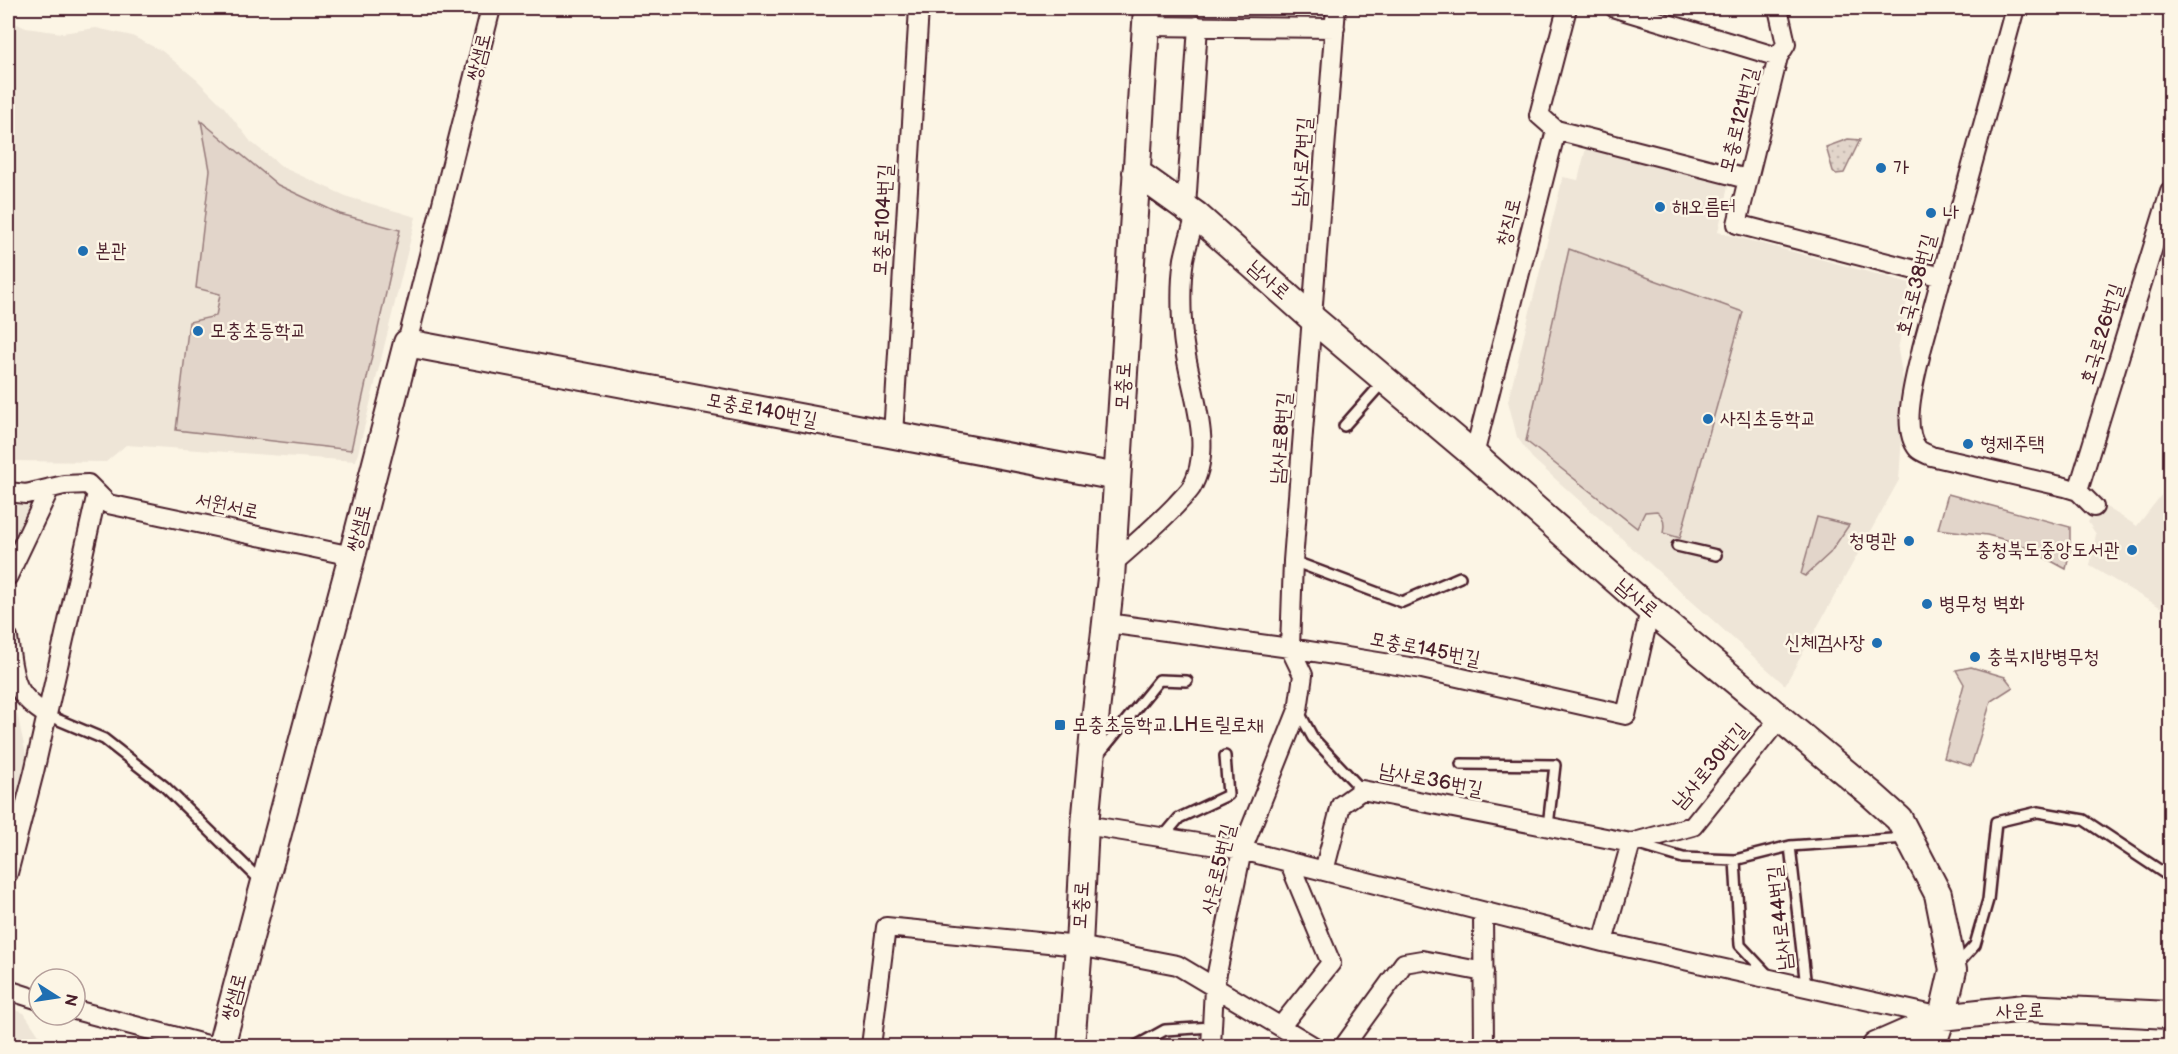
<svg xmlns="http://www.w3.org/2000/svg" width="2178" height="1054" font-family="'Balsamiq Sans','Poor Story',sans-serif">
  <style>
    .built { fill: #eee5d7 }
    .park { fill: #e2d5ca; stroke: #967a7a; stroke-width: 1.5 }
    .garden { fill: url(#garden-dots); stroke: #967a7a; stroke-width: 1.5 }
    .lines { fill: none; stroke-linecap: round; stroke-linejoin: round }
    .lane-casing { stroke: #4a1f2b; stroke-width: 14 }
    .street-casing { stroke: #4a1f2b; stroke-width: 22 }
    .secondary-casing { stroke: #4a1f2b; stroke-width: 30 }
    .lane { stroke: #fcf5e5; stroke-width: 9 }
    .street { stroke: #fcf5e5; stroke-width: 18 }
    .secondary { stroke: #fcf5e5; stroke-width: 26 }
    .poi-dot { fill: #1f6fb2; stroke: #fcf5e5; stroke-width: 2 }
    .labels { text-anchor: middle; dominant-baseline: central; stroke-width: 5; stroke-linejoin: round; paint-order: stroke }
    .street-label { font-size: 20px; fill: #4a1f2b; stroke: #fcf5e5 }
    .poi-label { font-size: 20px; fill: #4a1f2b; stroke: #fcf5e5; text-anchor: start }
  </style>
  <defs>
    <pattern id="garden-dots" width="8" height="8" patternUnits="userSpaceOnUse" patternTransform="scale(1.5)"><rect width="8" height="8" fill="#e2d5ca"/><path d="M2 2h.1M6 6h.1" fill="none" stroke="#c3b6ae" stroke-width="1.8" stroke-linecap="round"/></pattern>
  </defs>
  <rect width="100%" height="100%" fill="#fcf5e5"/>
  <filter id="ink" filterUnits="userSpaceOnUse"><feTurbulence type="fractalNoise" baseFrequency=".0167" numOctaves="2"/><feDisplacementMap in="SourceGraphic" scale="12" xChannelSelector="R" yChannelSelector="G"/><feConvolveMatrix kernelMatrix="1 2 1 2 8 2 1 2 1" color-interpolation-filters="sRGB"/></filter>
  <g filter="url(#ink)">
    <path class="built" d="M 8,20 L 26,28 L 62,33 L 96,28 L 132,36 L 162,51 L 197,80 L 224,107 L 251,142 L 284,168 L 348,197 L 416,217 L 356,461 L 126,445 L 106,462 L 8,461 Z
      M 1587,144 L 1729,182 L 1718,232 L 1910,283 L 1898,350 L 1905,392 L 1899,480 L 1785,685 L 1532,458 L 1517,437 L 1508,401 L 1563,177 L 1578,180 Z
      M 2170,484 L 2170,613 L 2090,566 L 2096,534 L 2088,522 L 2101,504 L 2137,526 Z
      M 8,499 L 29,503 L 26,527 L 8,569 Z
      M 8,671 L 28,764 L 8,838 Z
      M 8,1008 L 24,1013 L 46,1046 L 8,1046 Z"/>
    <path class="park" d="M 201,121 L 278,185 L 340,214 L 400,230 L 351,450 L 176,430 L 189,322 L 216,316 L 220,294 L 196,288 L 210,170 Z
      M 1569,249 L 1743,312 L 1680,538 L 1663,533 C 1665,524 1664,516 1657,511 L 1645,512 L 1637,528 L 1526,441 Z
      M 1948,494 L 2070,527 L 2070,552 L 2066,569 L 2018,543 L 1987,535 L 1938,529 Z
      M 1817,517 L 1849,525 L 1830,553 L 1805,576 L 1801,574 Z
      M 1971,667 L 2005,677 L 2013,687 L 1991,701 L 1971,766 L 1944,758 L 1964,684 L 1956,670 Z"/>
    <path class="garden" d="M 1848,139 L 1860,140 L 1844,173 L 1836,174 L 1833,171 L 1826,147 Z"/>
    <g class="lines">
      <g class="lane-casing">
        <path id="lane" d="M 1344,426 L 1383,382
          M 1677,546 L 1716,555
          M 1293,561 L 1402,602 L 1460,577
          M 1298,710 L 1313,738 L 1362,790
          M 47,715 L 104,739 L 164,786 L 261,881
          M 1099,754 L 1159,680 L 1187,681
          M 1461,764 L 1555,765 L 1548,826
          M 1163,837 L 1179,818 L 1228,795 L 1225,756
          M 1639,845 L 1683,858 L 1735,860 L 1790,846 L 1906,838
          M 1790,846 L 1806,987
          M 1735,860 L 1740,945 L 1768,975
          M 1956,966 L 1975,945 L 1988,900 L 1996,822 L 2038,812 L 2084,820 L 2170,877
          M 1136,1046 L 1165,1030 L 1212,1027"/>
      </g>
      <g class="street-casing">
        <path id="street" d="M 1615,8 L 1778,57
          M 1778,8 L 1786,44 L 1778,57 L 1737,224 L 1942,277
          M 2015,8 L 1922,348 C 1917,372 1899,428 1918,449 C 1921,452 1927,454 1931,456 L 2065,487 L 2078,491 L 2094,507
          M 1146,26 L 1335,28
          M 1556,130 L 1747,179
          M 1186,207 L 1198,26
          M 407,343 L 491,8
          M 893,435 L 919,8
          M 1474,455 L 1556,130 L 1539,115 L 1567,8
          M 2078,491 L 2170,192
          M 8,492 L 26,494 L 64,485 L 88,484 L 108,504 L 352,556
          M 1112,564 C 1134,545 1156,526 1176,505 C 1181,499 1187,494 1191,488 C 1217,445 1187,383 1183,336 C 1181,311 1180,284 1184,259 C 1187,244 1192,229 1196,215
          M 8,576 L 50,488
          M 1107,623 L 1290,648 L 1422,669 L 1626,715 L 1650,610
          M 8,638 C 14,676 11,693 47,715
          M 1085,825 L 1242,850 L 1603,942 L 1942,1017
          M 1324,871 L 1341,805 L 1362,790 L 1631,843
          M 8,873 L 34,772 L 97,493
          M 1483,912 L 1484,1046
          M 1603,942 L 1631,843 L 1693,826 L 1779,719
          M 8,990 L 39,1000
          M 75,1010 L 211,1046
          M 1281,1026 L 1331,963 L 1289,862
          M 871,1046 L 886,927 L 1079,946 L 1177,965 L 1313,1046
          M 1211,1046 L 1214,988 L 1242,850 L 1298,710 L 1303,675 L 1290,648 L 1293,561 L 1336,8
          M 1344,1046 L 1404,963 L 1422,960 L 1484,972"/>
      </g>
      <g class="secondary-casing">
        <path id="secondary" d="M 1136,172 L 1196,215 L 1313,319 L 1474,455 L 1650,610 L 1870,793 L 1899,819 L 1938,894 L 1953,970 L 1942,1017 L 1932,1046
          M 221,1046 L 352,556 L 407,343 L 1117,477
          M 1071,1046 L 1079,946 L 1085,825 L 1094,729 L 1111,578 L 1147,8
          M 1876,1046 L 1942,1017 L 2025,1008 L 2170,1015"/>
      </g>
      <use href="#lane" class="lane"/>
      <use href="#street" class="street"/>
      <use href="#secondary" class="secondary"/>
    </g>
  </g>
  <g class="poi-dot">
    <circle cx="1881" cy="168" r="6"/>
    <circle cx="1660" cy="207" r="6"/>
    <circle cx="1931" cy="213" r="6"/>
    <circle cx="83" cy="251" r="6"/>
    <circle cx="198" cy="331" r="6"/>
    <circle cx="1708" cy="419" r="6"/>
    <circle cx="1968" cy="444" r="6"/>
    <circle cx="1909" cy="541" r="6"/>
    <circle cx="2132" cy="550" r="6"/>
    <circle cx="1927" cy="604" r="6"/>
    <circle cx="1877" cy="643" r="6"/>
    <circle cx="1975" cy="657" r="6"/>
    <rect x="1054" y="719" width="12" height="12" rx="3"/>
  </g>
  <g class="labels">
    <g class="street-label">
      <text transform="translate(479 57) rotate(-76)">쌍샘로</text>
      <text transform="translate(1739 120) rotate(-76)">모충로121번길</text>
      <text transform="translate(1302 162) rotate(-86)">남사로7번길</text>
      <text transform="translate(883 220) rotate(-87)">모충로104번길</text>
      <text transform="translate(1509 222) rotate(-76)">창직로</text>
      <text transform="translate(1269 280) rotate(42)">남사로</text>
      <text transform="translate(1916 285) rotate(-75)">호국로38번길</text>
      <text transform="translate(2102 334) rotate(-73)">호국로26번길</text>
      <text transform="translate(1123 386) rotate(-87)">모충로</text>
      <text transform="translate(762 410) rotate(11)">모충로140번길</text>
      <text transform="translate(1281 438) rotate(-85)">남사로8번길</text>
      <text transform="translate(227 506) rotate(12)">서원서로</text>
      <text transform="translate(359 528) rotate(-76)">쌍샘로</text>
      <text transform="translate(1637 598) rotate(41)">남사로</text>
      <text transform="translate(1425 649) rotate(11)">모충로145번길</text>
      <text transform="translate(1710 766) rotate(-50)">남사로30번길</text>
      <text transform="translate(1431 780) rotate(11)">남사로36번길</text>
      <text transform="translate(1218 869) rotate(-76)">사운로5번길</text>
      <text transform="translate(1081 905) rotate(-87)">모충로</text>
      <text transform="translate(1780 918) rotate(-96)">남사로44번길</text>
      <text transform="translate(234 997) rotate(-75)">쌍샘로</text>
      <text transform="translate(2020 1011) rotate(-2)">사운로</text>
    </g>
    <g class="poi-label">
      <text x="1893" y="168">가</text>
      <text x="1672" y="207">해오름터</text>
      <text x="1943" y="213">나</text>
      <text x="95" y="251">본관</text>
      <text x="210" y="331">모충초등학교</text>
      <text x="1720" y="419">사직초등학교</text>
      <text x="1980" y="444">형제주택</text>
      <text x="1897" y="541" text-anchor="end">청명관</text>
      <text x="2120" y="550" text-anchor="end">충청북도중앙도서관</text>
      <text x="1939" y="604">병무청 벽화</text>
      <text x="1865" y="643" text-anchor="end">신체검사장</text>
      <text x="1987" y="657">충북지방병무청</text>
      <text x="1072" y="725">모충초등학교.LH트릴로채</text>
    </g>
  </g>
  <rect width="2178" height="1054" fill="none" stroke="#fcf5e5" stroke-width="30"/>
  <rect x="15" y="15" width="2148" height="1024" fill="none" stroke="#4a1f2b" stroke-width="2" filter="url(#ink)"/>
  <g transform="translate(57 997) rotate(102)"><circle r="28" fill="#fcf5e5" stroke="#b59f9b" stroke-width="1.5"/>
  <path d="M0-4.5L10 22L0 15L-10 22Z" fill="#1f6fb2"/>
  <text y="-9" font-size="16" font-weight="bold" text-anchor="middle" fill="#4a1f2b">N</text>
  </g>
</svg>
